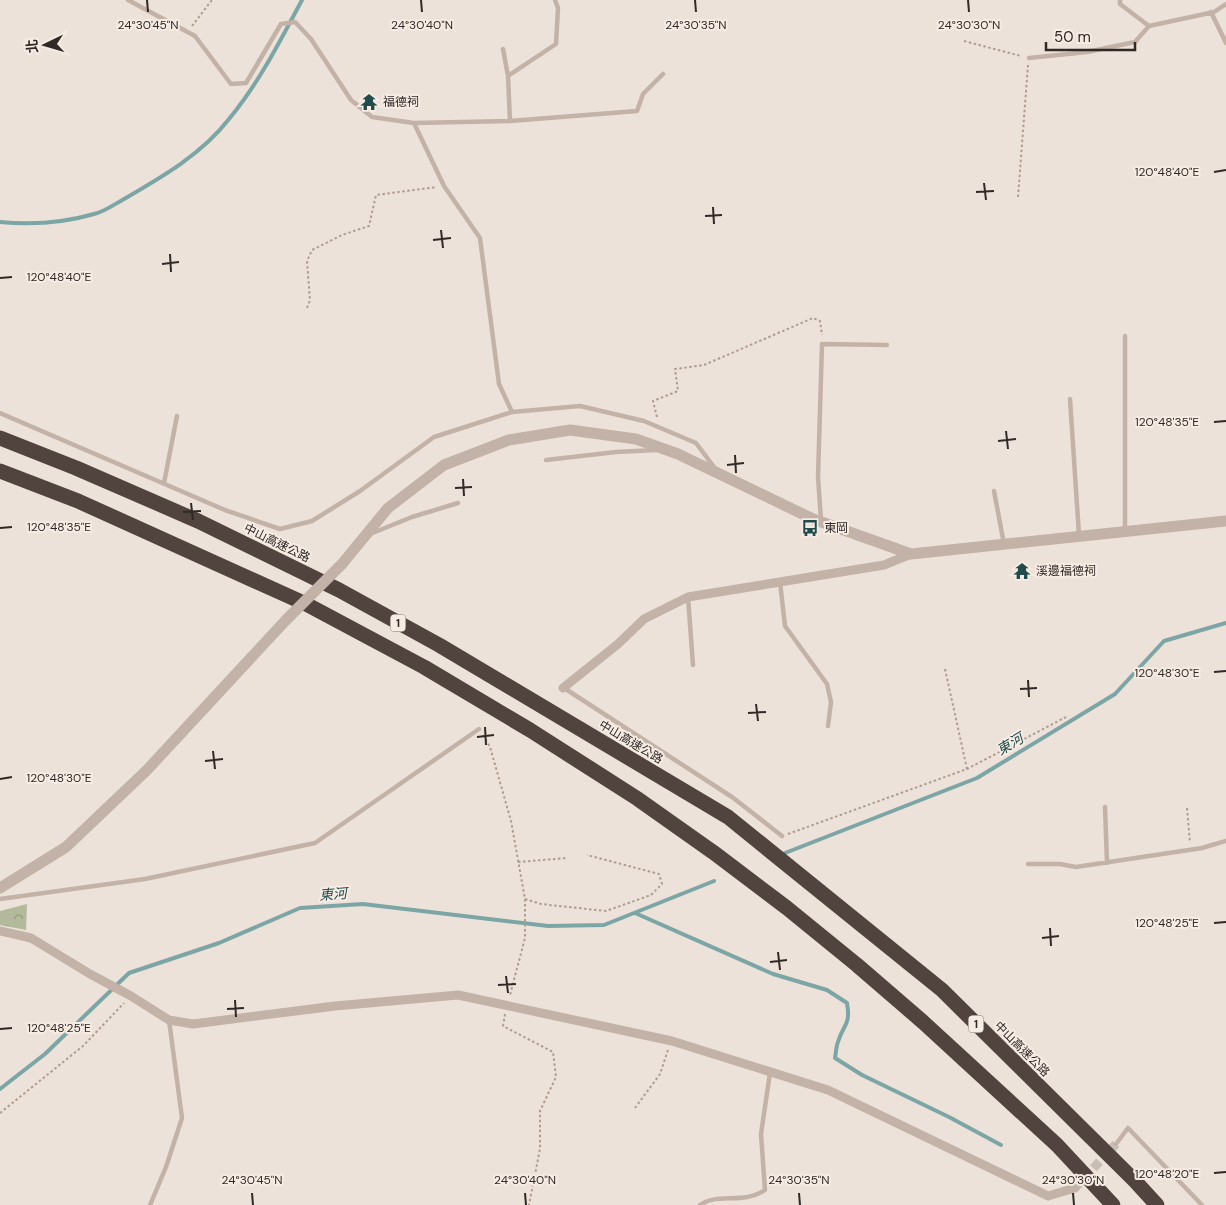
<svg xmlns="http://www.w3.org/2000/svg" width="1226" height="1205" font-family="'DM Sans','Noto Sans TC',sans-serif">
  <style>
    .park { fill: url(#park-crowns) }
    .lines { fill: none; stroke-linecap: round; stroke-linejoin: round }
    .stream { stroke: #7ca6a5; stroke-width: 4 }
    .minor-tunnel { stroke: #c7bdb5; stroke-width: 9; stroke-dasharray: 9 4.5; stroke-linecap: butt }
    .path { stroke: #af9c91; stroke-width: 2; stroke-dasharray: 2.5 2.5; stroke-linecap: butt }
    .service { stroke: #c3b2a7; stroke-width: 4.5 }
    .minor { stroke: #c3b2a7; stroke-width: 9 }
    .tertiary { stroke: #c3b2a7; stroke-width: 11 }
    .motorway { stroke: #51433e; stroke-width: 15 }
    .tertiary-bridge { stroke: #c3b2a7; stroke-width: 11 }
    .ticks { fill: none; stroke: #312926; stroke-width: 2 }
    .labels { text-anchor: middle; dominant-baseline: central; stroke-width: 4; stroke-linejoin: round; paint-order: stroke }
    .shield { fill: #f6ece4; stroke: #6c645f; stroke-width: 1 }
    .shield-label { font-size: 11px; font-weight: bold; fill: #312926 }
    .poi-label { font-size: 12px; fill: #312926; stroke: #f6ece4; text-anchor: start }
    .street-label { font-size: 12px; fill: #312926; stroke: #f6ece4 }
    .water-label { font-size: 14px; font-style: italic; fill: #224c4c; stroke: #f6ece4 }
    .ticks-label { font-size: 12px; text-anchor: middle; fill: #312926; stroke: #f6ece4; stroke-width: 4; stroke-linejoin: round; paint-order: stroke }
  </style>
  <defs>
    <pattern id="park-crowns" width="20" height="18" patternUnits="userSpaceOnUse" patternTransform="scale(1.25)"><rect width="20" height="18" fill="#b2ba9b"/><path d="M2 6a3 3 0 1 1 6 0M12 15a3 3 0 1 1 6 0" fill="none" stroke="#91977e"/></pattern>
  </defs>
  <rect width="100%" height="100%" fill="#ede2d9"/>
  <path class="park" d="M 27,904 L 26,930 L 0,925 L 0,911 Z"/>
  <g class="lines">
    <path class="stream" d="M 0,222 C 31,225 63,223 94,214 C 104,212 115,204 124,199 C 162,177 202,154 229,119 C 259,83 280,41 302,0
      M 785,853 L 977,778 L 1115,694 L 1164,641 L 1226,623
      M 635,913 L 773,974 L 827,990 L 847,1003 C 851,1026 843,1024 838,1042 C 836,1047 836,1053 835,1058 L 862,1075 L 949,1117 L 1001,1145
      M 0,1089 L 45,1054 L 129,973 L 219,943 L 300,908 L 363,904 L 548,926 L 604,925 L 714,881"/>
    <path class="minor-tunnel" d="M 1075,1188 L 1116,1144"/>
    <path class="path" d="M 192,26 L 212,0
      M 964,41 L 1021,56
      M 1018,197 L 1028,65
      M 307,308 L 310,300 L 307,261 L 312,250 L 342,235 L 369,226 L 376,195 L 437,187
      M 657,417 L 653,401 L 678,391 L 675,369 L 704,365 L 813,318 L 820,321 L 822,335
      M 945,669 L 967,769
      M 483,735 L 490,747 L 511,821 L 525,899 L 525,938 L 510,995
      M 1187,808 L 1190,843
      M 788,834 L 967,769 L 1066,717
      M 518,862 L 567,858
      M 525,899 L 541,904 L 606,911 L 651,895 L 662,884 L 659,874 L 587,855
      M 505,1014 L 503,1026 L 553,1052 L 556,1077 L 540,1111 L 540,1149 L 529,1205
      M 635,1108 L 660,1074 L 668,1050
      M 0,1113 L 83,1046 L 124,1003"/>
    <path class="service" d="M 128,0 L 195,36 L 231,84 L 246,83 L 281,24 L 295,22 L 311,39 L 351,100 L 372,117 L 414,123 L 510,121 L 637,111 L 643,94 L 663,74
      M 1120,0 L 1120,4 L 1149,26
      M 1211,12 L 1226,43
      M 503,49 L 508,76
      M 1029,58 L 1087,52 L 1135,42 L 1149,26 L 1214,12 L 1226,4
      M 510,121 L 508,76 L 556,44 L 558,8 L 555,0
      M 414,123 L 444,186 L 480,238 L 499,384 L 512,412
      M 1125,336 L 1125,532
      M 1070,399 L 1079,535
      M 0,413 L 225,510 L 280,529 L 312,521 L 360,491 L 434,437 L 512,412 L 580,406 L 644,421 L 696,443 L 714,467
      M 546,460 L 616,452 L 656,450
      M 164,483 L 177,416
      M 994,491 L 1004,544
      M 821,520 L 818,477 L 822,344 L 887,345
      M 370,534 L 412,517 L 458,503
      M 780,582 L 785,626 L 827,684 L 831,702 L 828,726
      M 688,597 L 693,665
      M 564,688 L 732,797 L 782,836
      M 1105,807 L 1107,863
      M 1028,864 L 1060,864 L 1076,867 L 1202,848 L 1226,841
      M 0,899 L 145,879 L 315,843 L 479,729
      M 1116,1144 L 1128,1128 L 1202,1205
      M 150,1205 L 166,1167 L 182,1118 L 169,1020
      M 700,1205 C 718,1192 743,1205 765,1190 L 761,1134 L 770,1073"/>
    <path class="minor" d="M 563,688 L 618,644 L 644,619 L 688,597 L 884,565 L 911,554
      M 0,931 L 31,938 L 90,974 L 131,996 L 169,1020 L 193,1024 L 335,1006 L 458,995 L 672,1041 L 828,1090 L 1048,1196 L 1075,1188"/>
    <path class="tertiary" d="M 342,564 L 388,508 L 444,465 L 509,440 L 570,430 L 636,439 L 678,454 L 813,519 L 911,554 L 1226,521
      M 0,888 L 66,847 L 147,770 L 286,620"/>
    <path class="motorway" d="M 0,438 L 76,468 L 198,521 L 339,590 L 439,645 L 728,817 L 942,990 L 1135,1181 L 1157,1205
      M 0,471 L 78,501 L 306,604 L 424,667 L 530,730 L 638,799 L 713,852 L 787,908 L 857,965 L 923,1022 L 1057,1145 L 1113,1205"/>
    <path class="tertiary-bridge" d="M 286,620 L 342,564"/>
  </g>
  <path class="ticks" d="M 147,0 L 148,12M 421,0 L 422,12M 695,0 L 696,12M 968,0 L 969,12M 1214,172 L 1226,170M 984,183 L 986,200M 976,192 L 994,191M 713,207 L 714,224M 705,216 L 722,215M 441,230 L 443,248M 433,240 L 451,238M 170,254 L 171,272M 162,264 L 179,262M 0,278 L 12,277M 1214,422 L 1226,421M 1006,431 L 1008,449M 998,441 L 1016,439M 735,455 L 736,473M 727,465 L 744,463M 463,479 L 464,496M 455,488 L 472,487M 191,503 L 193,520M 183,512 L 201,511M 0,528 L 12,527M 1214,672 L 1226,671M 1028,680 L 1029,697M 1020,689 L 1037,688M 756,704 L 758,721M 748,713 L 766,712M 485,727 L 486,745M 477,737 L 494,735M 213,751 L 215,769M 205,761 L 223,759M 0,779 L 12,777M 1214,923 L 1226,922M 1050,928 L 1051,946M 1042,938 L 1059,936M 778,952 L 780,970M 770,962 L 787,960M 506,976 L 508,993M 498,985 L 516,984M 235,1000 L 236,1017M 227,1009 L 244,1008M 0,1029 L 12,1028M 1214,1173 L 1226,1172M 252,1193 L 253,1205M 525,1193 L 526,1205M 799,1193 L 800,1205M 1073,1193 L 1074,1205"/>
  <defs>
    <g id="temple-bare" transform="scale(1.35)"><path d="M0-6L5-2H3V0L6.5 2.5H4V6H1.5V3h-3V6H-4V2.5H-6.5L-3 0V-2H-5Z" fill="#224c4c" stroke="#f6ece4" stroke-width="2.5" paint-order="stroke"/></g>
    <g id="bus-bare" transform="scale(1.35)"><path d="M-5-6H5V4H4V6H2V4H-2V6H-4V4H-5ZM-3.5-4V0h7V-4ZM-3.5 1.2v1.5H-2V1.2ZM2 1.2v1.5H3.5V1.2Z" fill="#224c4c" stroke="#f6ece4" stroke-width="2.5" paint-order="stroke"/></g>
  </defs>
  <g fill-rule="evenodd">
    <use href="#temple-bare" x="369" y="102"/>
    <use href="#bus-bare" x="810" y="528"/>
    <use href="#temple-bare" x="1022" y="571"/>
  </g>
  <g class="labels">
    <g class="shield">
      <rect x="390.5" y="614.5" width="15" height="17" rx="4"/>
      <rect x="968.5" y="1015.5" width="15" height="17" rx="4"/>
    </g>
    <g class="shield-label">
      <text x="398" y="623">1</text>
      <text x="976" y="1024">1</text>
    </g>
    <g class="poi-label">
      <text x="383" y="102">福德祠</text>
      <text x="824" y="528">東岡</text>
      <text x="1036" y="571">溪邊福德祠</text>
    </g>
    <g class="street-label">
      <text transform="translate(277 543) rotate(26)">中山高速公路</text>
      <text transform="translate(631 742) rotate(31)">中山高速公路</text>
      <text transform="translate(1022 1049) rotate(45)">中山高速公路</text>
    </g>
    <g class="water-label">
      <text transform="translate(1010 744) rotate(-31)">東河</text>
      <text transform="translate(333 894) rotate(-4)">東河</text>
    </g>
  </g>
  <g class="ticks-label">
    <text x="148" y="29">24°30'45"N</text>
    <text x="422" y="29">24°30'40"N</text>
    <text x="696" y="29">24°30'35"N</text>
    <text x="969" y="29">24°30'30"N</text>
    <text x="1167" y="176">120°48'40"E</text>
    <text x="59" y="281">120°48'40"E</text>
    <text x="1167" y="426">120°48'35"E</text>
    <text x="59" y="531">120°48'35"E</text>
    <text x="1167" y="677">120°48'30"E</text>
    <text x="59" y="782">120°48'30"E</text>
    <text x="1167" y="927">120°48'25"E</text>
    <text x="59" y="1032">120°48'25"E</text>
    <text x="1167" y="1178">120°48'20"E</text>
    <text x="252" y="1184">24°30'45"N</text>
    <text x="525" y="1184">24°30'40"N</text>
    <text x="799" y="1184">24°30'35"N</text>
    <text x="1073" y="1184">24°30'30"N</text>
  </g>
  <g transform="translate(45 45) rotate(265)" stroke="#f6ece4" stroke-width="4" paint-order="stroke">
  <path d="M0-4L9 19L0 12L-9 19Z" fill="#312926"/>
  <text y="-8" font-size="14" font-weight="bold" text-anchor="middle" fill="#312926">北</text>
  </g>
  <path d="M1046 42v8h89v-8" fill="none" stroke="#312926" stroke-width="2.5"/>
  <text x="1054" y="42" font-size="15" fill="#312926" stroke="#f6ece4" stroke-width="4" paint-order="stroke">50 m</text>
</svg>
